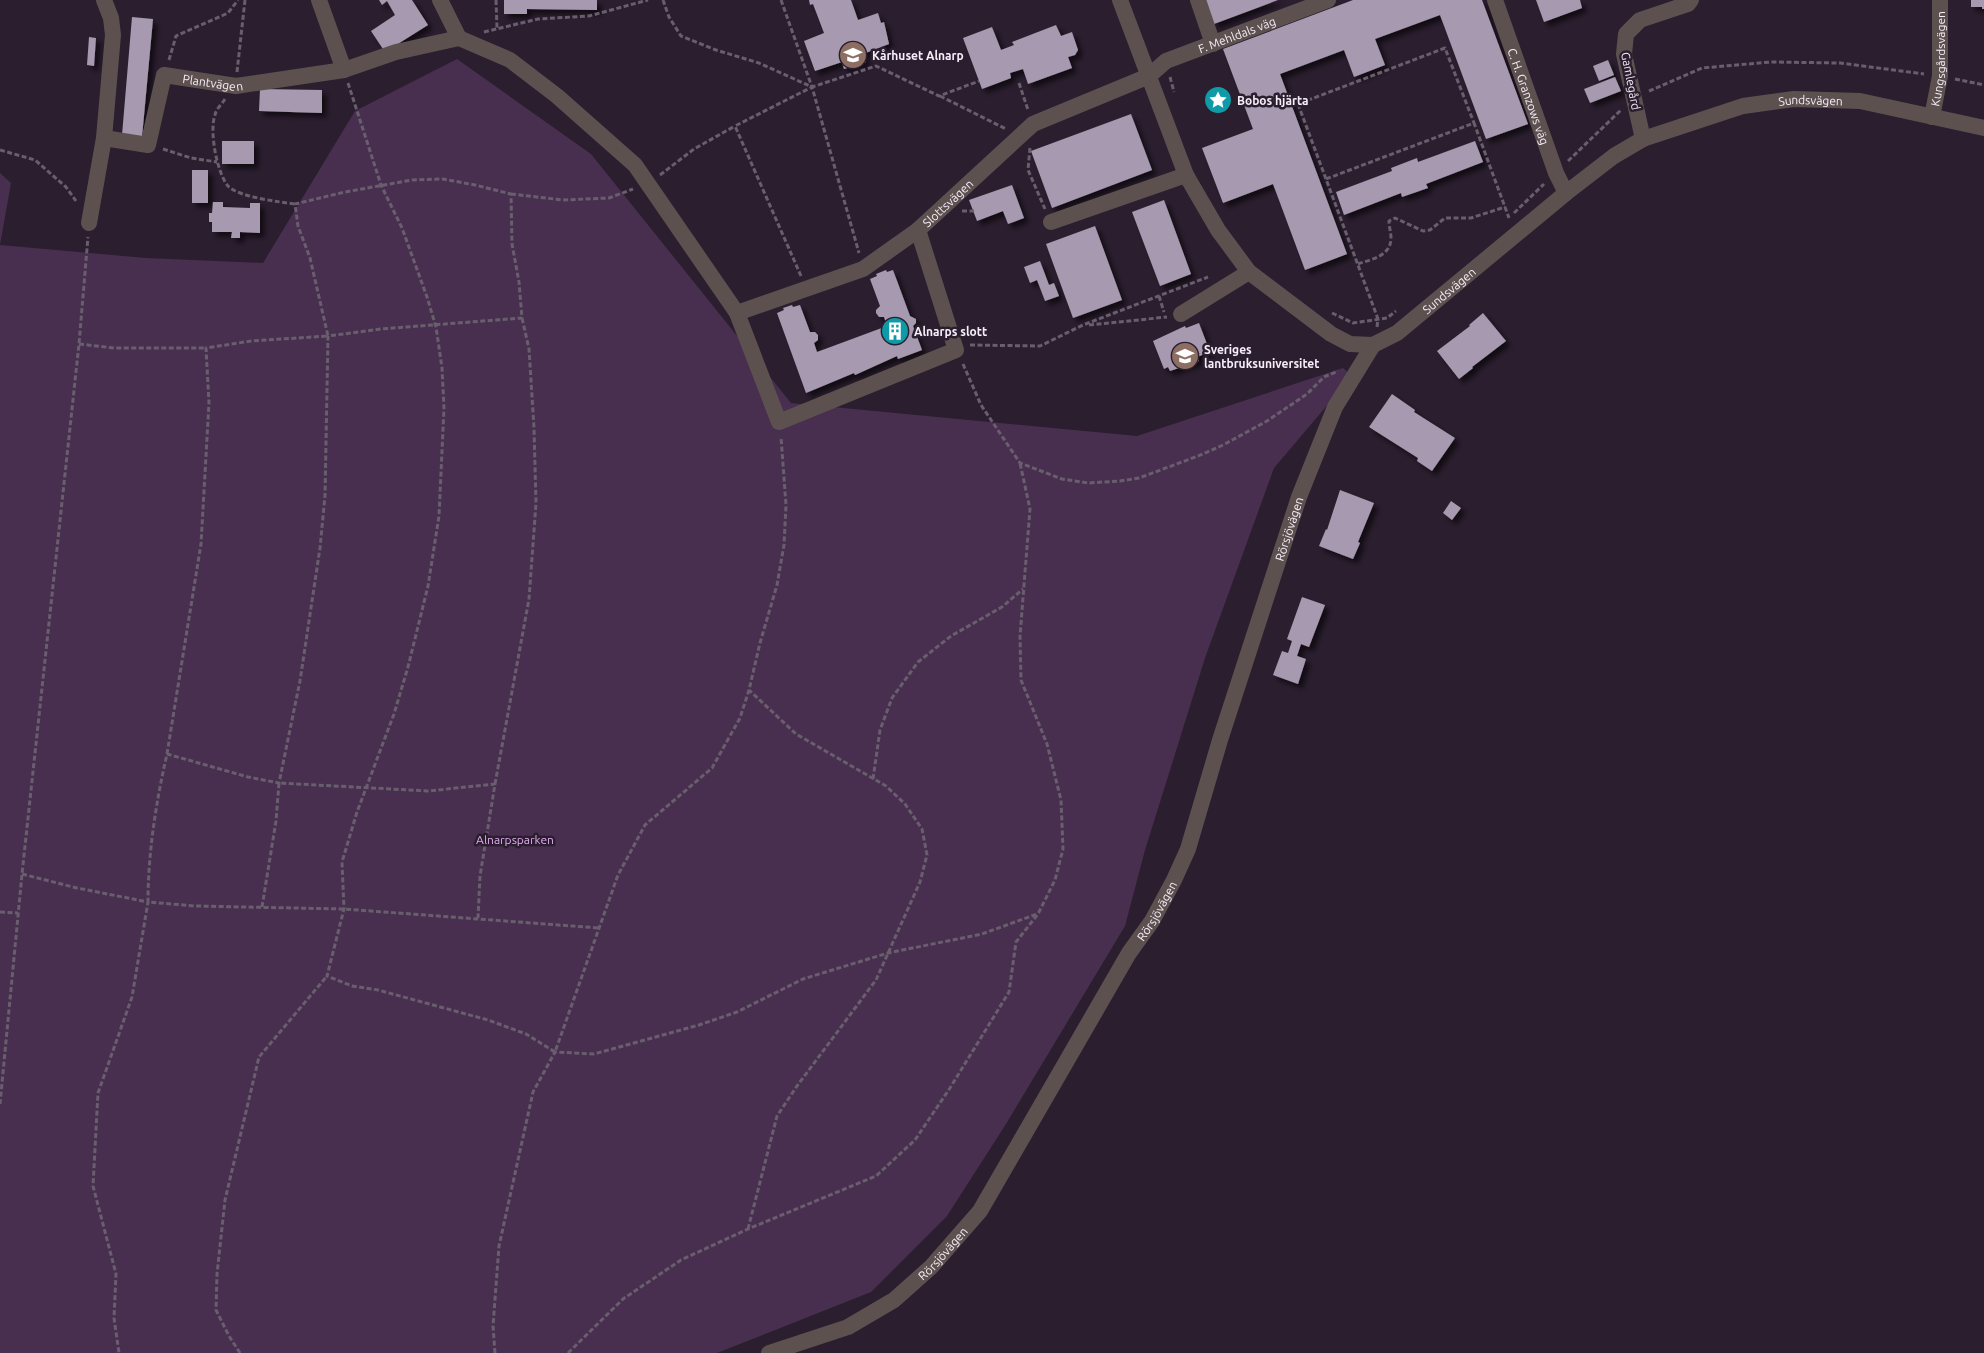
<svg xmlns="http://www.w3.org/2000/svg" width="1984" height="1353" font-family="Ubuntu,sans-serif">
  <style>
    .green { fill: #482f4f }
    .building { fill: #a79ab0; filter: url(#shadow) }
    .lines { fill: none; stroke-linecap: round; stroke-linejoin: round }
    .path { stroke: #695e6d; stroke-width: 3; stroke-dasharray: 5 2.5; stroke-linecap: butt }
    .minor { stroke: #5d5150; stroke-width: 16 }
    .labels { text-anchor: middle; dominant-baseline: central; stroke-width: 5; stroke-linejoin: round; paint-order: stroke }
    .street-label { font-size: 12px; fill: #f6eef9; stroke: #2b1e2f }
    .poi-label { font-size: 12px; font-weight: bold; fill: #f6eef9; stroke: #2b1e2f; text-anchor: start }
    .park-label { font-size: 12px; fill: #e3abf5; stroke: #2b1e2f }
  </style>
  <defs>
    <filter id="shadow"><feDropShadow dx="4.5" dy="4.5" stdDeviation="2.5" flood-color="#0009"/></filter>
  </defs>
  <rect width="100%" height="100%" fill="#2b1e2f"/>
  <path class="green" d="M 457,59 L 591,154 L 791,403 L 1137,436 L 1343,368 L 1352,376 L 1274,468 L 1205,658 L 1145,850 L 1125,926 L 1006,1124 L 947,1216 L 871,1292 L 717,1353 L 0,1353 L 0,173 L 11,183 L 0,245 L 146,258 L 263,263 L 355,111 Z"/>
  <path class="building" d="M 379,0 L 412,0 L 428,25 L 385,52 L 371,31 L 395,15 L 387,1 L 382,5 Z
    M 504,0 L 597,0 L 597,10 L 527,9 L 527,14 L 504,14 Z
    M 809,0 L 851,0 L 858,20 L 878,13 L 881,23 L 884,22 L 889,44 L 863,54 L 866,62 L 844,69 L 842,62 L 815,71 L 804,41 L 824,33 L 813,4 L 810,5 Z
    M 1205,0 L 1278,0 L 1214,24 Z
    M 1353,0 L 1482,0 L 1528,124 L 1486,139 L 1440,15 L 1375,39 L 1385,65 L 1354,77 L 1344,50 L 1280,74 L 1347,254 L 1305,270 L 1273,184 L 1223,203 L 1202,148 L 1253,129 L 1223,49 Z
    M 1536,0 L 1580,0 L 1582,8 L 1544,22 Z
    M 1971,0 L 1984,0 L 1984,9 L 1982,9 L 1982,7 L 1971,7 Z
    M 132,17 L 153,19 L 142,137 L 122,135 Z
    M 1056,25 L 1061,36 L 1072,32 L 1078,50 L 1075,55 L 1068,57 L 1072,68 L 1028,84 L 1023,69 L 1010,73 L 1011,78 L 982,89 L 963,38 L 992,27 L 1001,50 L 1014,45 L 1012,42 Z
    M 89,37 L 96,38 L 94,66 L 87,65 Z
    M 1608,60 L 1614,75 L 1599,81 L 1593,66 Z
    M 1615,77 L 1621,91 L 1590,103 L 1584,89 Z
    M 260,89 L 322,90 L 322,113 L 259,111 Z
    M 1131,114 L 1152,170 L 1052,208 L 1031,151 Z
    M 222,141 L 254,141 L 254,164 L 222,164 Z
    M 1475,141 L 1483,162 L 1426,184 L 1428,188 L 1402,197 L 1401,193 L 1344,215 L 1336,192 L 1392,171 L 1391,168 L 1417,158 L 1418,162 Z
    M 192,170 L 208,170 L 208,203 L 192,203 Z
    M 1012,185 L 1024,218 L 1008,224 L 1003,211 L 977,221 L 969,200 Z
    M 1164,200 L 1191,274 L 1160,286 L 1132,212 Z
    M 213,202 L 223,202 L 223,207 L 250,208 L 250,203 L 260,203 L 260,233 L 240,232 L 240,238 L 231,238 L 232,232 L 212,232 L 212,222 L 209,222 L 209,213 L 212,213 Z
    M 1095,226 L 1122,300 L 1073,318 L 1046,244 Z
    M 1040,261 L 1049,285 L 1054,283 L 1059,296 L 1045,301 L 1037,280 L 1030,283 L 1024,267 Z
    M 886,270 L 887,272 L 893,270 L 910,316 L 916,319 L 916,323 L 913,326 L 922,350 L 898,359 L 897,356 L 855,375 L 854,373 L 806,393 L 777,313 L 784,310 L 783,308 L 792,305 L 793,307 L 800,305 L 810,332 L 815,332 L 818,335 L 818,340 L 814,343 L 817,352 L 887,326 L 884,317 L 879,317 L 876,313 L 876,310 L 880,306 L 870,279 L 877,276 L 876,274 Z
    M 1483,313 L 1506,341 L 1472,367 L 1473,368 L 1459,379 L 1437,351 L 1470,326 L 1469,325 Z
    M 1199,323 L 1210,352 L 1197,357 L 1199,361 L 1179,368 L 1170,371 L 1168,367 L 1164,369 L 1153,341 L 1185,326 L 1186,328 Z
    M 1392,394 L 1415,410 L 1414,412 L 1455,438 L 1432,471 L 1417,461 L 1418,458 L 1369,427 Z
    M 1340,490 L 1374,503 L 1358,542 L 1360,543 L 1353,559 L 1319,546 L 1326,529 L 1327,530 Z
    M 1451,501 L 1461,508 L 1452,520 L 1443,513 Z
    M 1302,597 L 1325,605 L 1309,647 L 1301,644 L 1297,656 L 1306,659 L 1298,684 L 1273,675 L 1282,651 L 1288,653 L 1292,641 L 1287,639 Z"/>
  <g class="lines">
    <path class="path" d="M 496,0 L 497,28
      M 663,0 L 669,17 L 681,36 L 716,50 L 759,63 L 812,87 L 876,66 L 939,96 L 979,81
      M 781,0 L 812,87
      M 484,32 L 538,19 L 589,16 L 648,0
      M 169,60 L 176,36 L 228,13 L 238,0
      M 237,72 L 245,0
      M 1170,77 L 1174,92
      M 1955,79 L 1984,85
      M 348,83 L 381,185 L 402,228 L 427,297 L 436,327 L 442,368 L 444,408 L 439,516 L 428,586 L 408,667 L 394,714 L 357,812 L 342,862 L 344,909 L 327,976 L 352,986 L 378,990 L 488,1020 L 526,1034 L 555,1052 L 618,875 L 645,825 L 712,768 L 740,718 L 749,690 L 760,643 L 777,585 L 784,545 L 786,505 L 781,437
      M 1019,83 L 1028,110
      M 1649,91 L 1702,68 L 1771,62 L 1840,63 L 1924,74
      M 940,96 L 1006,129
      M 225,99 C 222,104 216,109 215,115 C 209,131 217,173 228,186 C 238,197 280,202 295,204
      M 1030,148 L 1028,170 L 1045,209
      M 163,149 L 191,158 L 217,162
      M 0,150 L 35,160 L 66,187 L 76,201
      M 1568,161 L 1621,110
      M 660,175 L 694,149 L 735,126
      M 1326,179 L 1298,104 L 1445,48 L 1474,123
      M 511,194 L 563,200 L 609,198 L 633,189
      M 962,211 L 974,211
      M 1514,213 L 1544,184
      M 1358,264 C 1372,259 1391,256 1391,238 C 1391,232 1389,227 1389,221 L 1395,218 L 1423,231 L 1430,230 L 1445,218 L 1471,218 L 1505,207
      M 801,276 L 735,126 L 812,87 L 859,253
      M 1159,296 L 1164,312
      M 1332,313 L 1353,323 L 1387,318 L 1396,311
      M 1089,325 L 1167,317
      M 1377,327 L 1378,319 L 1326,179 L 1474,123 L 1509,218
      M 79,344 L 114,348 L 206,348
      M 970,345 L 1040,346 L 1083,325 L 1208,277
      M 963,364 L 981,405 L 1020,463 L 1062,479 L 1088,483 L 1120,481 L 1139,478 L 1198,456 L 1223,445 L 1267,421 L 1307,394 L 1324,377 L 1338,371
      M 167,754 L 201,544 L 209,403 L 206,348 L 251,341 L 328,336 L 310,258 L 298,226 L 295,204 L 345,192 L 412,180 L 443,179 L 475,185 L 511,194 L 512,244 L 519,282 L 522,318 L 381,329 L 328,336 L 325,496 L 320,548 L 300,681 L 279,783 L 248,777 L 167,754 C 156,802 148,853 148,902 L 195,906 L 344,909 L 599,928
      M 873,779 L 880,730 L 892,698 L 918,662 L 951,636 L 1002,607 L 1023,589
      M 495,784 L 529,599 L 536,503 L 534,428 L 529,349 L 522,318
      M 22,874 L 77,888 L 148,902 L 132,997 L 98,1093 L 93,1186 L 116,1274 L 114,1318 L 119,1353
      M 262,907 L 276,821 L 279,783 L 428,791 L 495,784 L 480,876 L 478,918
      M 0,912 L 18,913
      M 0,1104 L 22,874 L 79,344 L 88,237
      M 748,1229 L 777,1116 L 797,1086 L 876,980 L 920,882 L 927,855 L 922,829 L 905,804 L 886,786 L 796,734 L 749,690
      M 240,1353 L 229,1336 L 216,1310 L 217,1274 L 225,1200 L 259,1057 L 327,976
      M 495,1353 L 493,1326 L 499,1246 L 533,1092 L 555,1052 L 594,1054 L 699,1025 L 737,1012 L 803,979 L 888,953 L 982,934 L 1037,914
      M 568,1353 L 623,1299 L 681,1260 L 748,1229 L 876,1176 L 915,1140 L 950,1088 L 1009,992 L 1016,942 L 1038,914 L 1055,880 L 1063,849 L 1061,800 L 1047,744 L 1021,680 L 1020,636 L 1030,509 L 1020,463"/>
    <g class="minor">
      <path d="M 104,0 L 111,18 L 113,35 L 104,138"/>
      <path d="M 319,0 L 344,70"/>
      <path d="M 440,0 L 459,38"/>
      <path id="s1" d="M 1120,0 L 1186,175 L 1218,230 L 1249,272 L 1331,334 L 1350,344 L 1373,345 L 1397,333 L 1566,193 L 1614,156 L 1643,139 L 1743,106 L 1794,99 L 1860,101 L 1984,128"/>
      <path d="M 1198,0 L 1213,44"/>
      <path id="s2" d="M 1495,0 L 1556,173 L 1566,193"/>
      <path d="M 459,38 L 510,60 L 557,96 L 635,165 L 737,313 L 779,422 L 956,350 L 918,230"/>
      <path id="s3" d="M 1932,117 L 1940,76 L 1940,0"/>
      <path d="M 1643,139 L 1624,54 L 1626,34 L 1640,20 L 1688,4 L 1691,0"/>
      <path d="M 1051,222 L 1186,175"/>
      <path id="s4" d="M 89,223 L 104,138 L 148,145 L 164,75 L 236,86 L 344,70 L 396,52 L 459,38"/>
      <path id="s5" d="M 737,313 L 863,269 L 918,230 L 1033,124 L 1149,76 L 1166,61 L 1328,0"/>
      <path d="M 1181,314 L 1249,272"/>
      <path id="s6" d="M 769,1353 L 848,1327 L 894,1300 L 931,1267 L 980,1211 L 1129,953 L 1152,921 L 1174,880 L 1188,849 L 1220,740 L 1299,497 L 1335,407 L 1373,345"/>
    </g>
  </g>
  <defs>
    <g id="university-disc" transform="scale(1.4375)"><circle r="9.5" fill="#8d6e63" stroke="#2b1e2f"/><path d="M0-5L7-2L0 1L-7-2ZM-4 1L0 2.5L4 1V4Q0 6-4 4Z" fill="#fff"/></g>
    <g id="sight-disc" transform="scale(1.4375)"><circle r="9.5" fill="#0f9aa8" stroke="#2b1e2f"/><path d="M0-6L1.8-2.2L6-1.7L2.9 1.2L3.7 5.4L0 3.3L-3.7 5.4L-2.9 1.2L-6-1.7L-1.8-2.2Z" fill="#fff"/></g>
    <g id="building-disc" transform="scale(1.4375)"><circle r="9.5" fill="#0f9aa8" stroke="#2b1e2f"/><path d="M-4-6H4V6H1V3H-1V6H-4ZM-2.5-4.3h1.7v1.8h-1.7ZM.8-4.3h1.7v1.8H.8ZM-2.5-1h1.7V.8h-1.7ZM.8-1h1.7V.8H.8Z" fill="#fff"/></g>
  </defs>
  <g fill-rule="evenodd">
    <use href="#university-disc" x="853" y="55"/>
    <use href="#sight-disc" x="1218" y="100"/>
    <use href="#building-disc" x="895" y="331"/>
    <use href="#university-disc" x="1185" y="356"/>
  </g>
  <g class="labels">
    <g class="street-label">
      <text stroke="none"><textPath href="#s5" startOffset="581">F. Mehldals väg</textPath></text>
      <text stroke="none"><textPath href="#s3" startOffset="59">Kungsgårdsvägen</textPath></text>
      <text stroke="none"><textPath href="#s4" startOffset="252">Plantvägen</textPath></text>
      <text transform="translate(1631 81) rotate(79)">Gamlegård</text>
      <text stroke="none"><textPath href="#s2" startOffset="102">C. H. Granzows väg</textPath></text>
      <text stroke="none"><textPath href="#s1" startOffset="964">Sundsvägen</textPath></text>
      <text stroke="none"><textPath href="#s5" startOffset="241">Slottsvägen</textPath></text>
      <text stroke="none"><textPath href="#s1" startOffset="544">Sundsvägen</textPath></text>
      <text stroke="none"><textPath href="#s6" startOffset="1014">Rörsjövägen</textPath></text>
      <text stroke="none"><textPath href="#s6" startOffset="609">Rörsjövägen</textPath></text>
      <text stroke="none"><textPath href="#s6" startOffset="204">Rörsjövägen</textPath></text>
    </g>
    <g class="poi-label">
      <text x="872" y="55">Kårhuset Alnarp</text>
      <text x="1237" y="100">Bobos hjärta</text>
      <text x="914" y="331">Alnarps slott</text>
      <text x="1204" y="349">Sveriges<tspan x="1204" dy="14">lantbruksuniversitet</tspan></text>
    </g>
    <g class="park-label">
      <text x="515" y="839">Alnarpsparken</text>
    </g>
  </g>
</svg>
